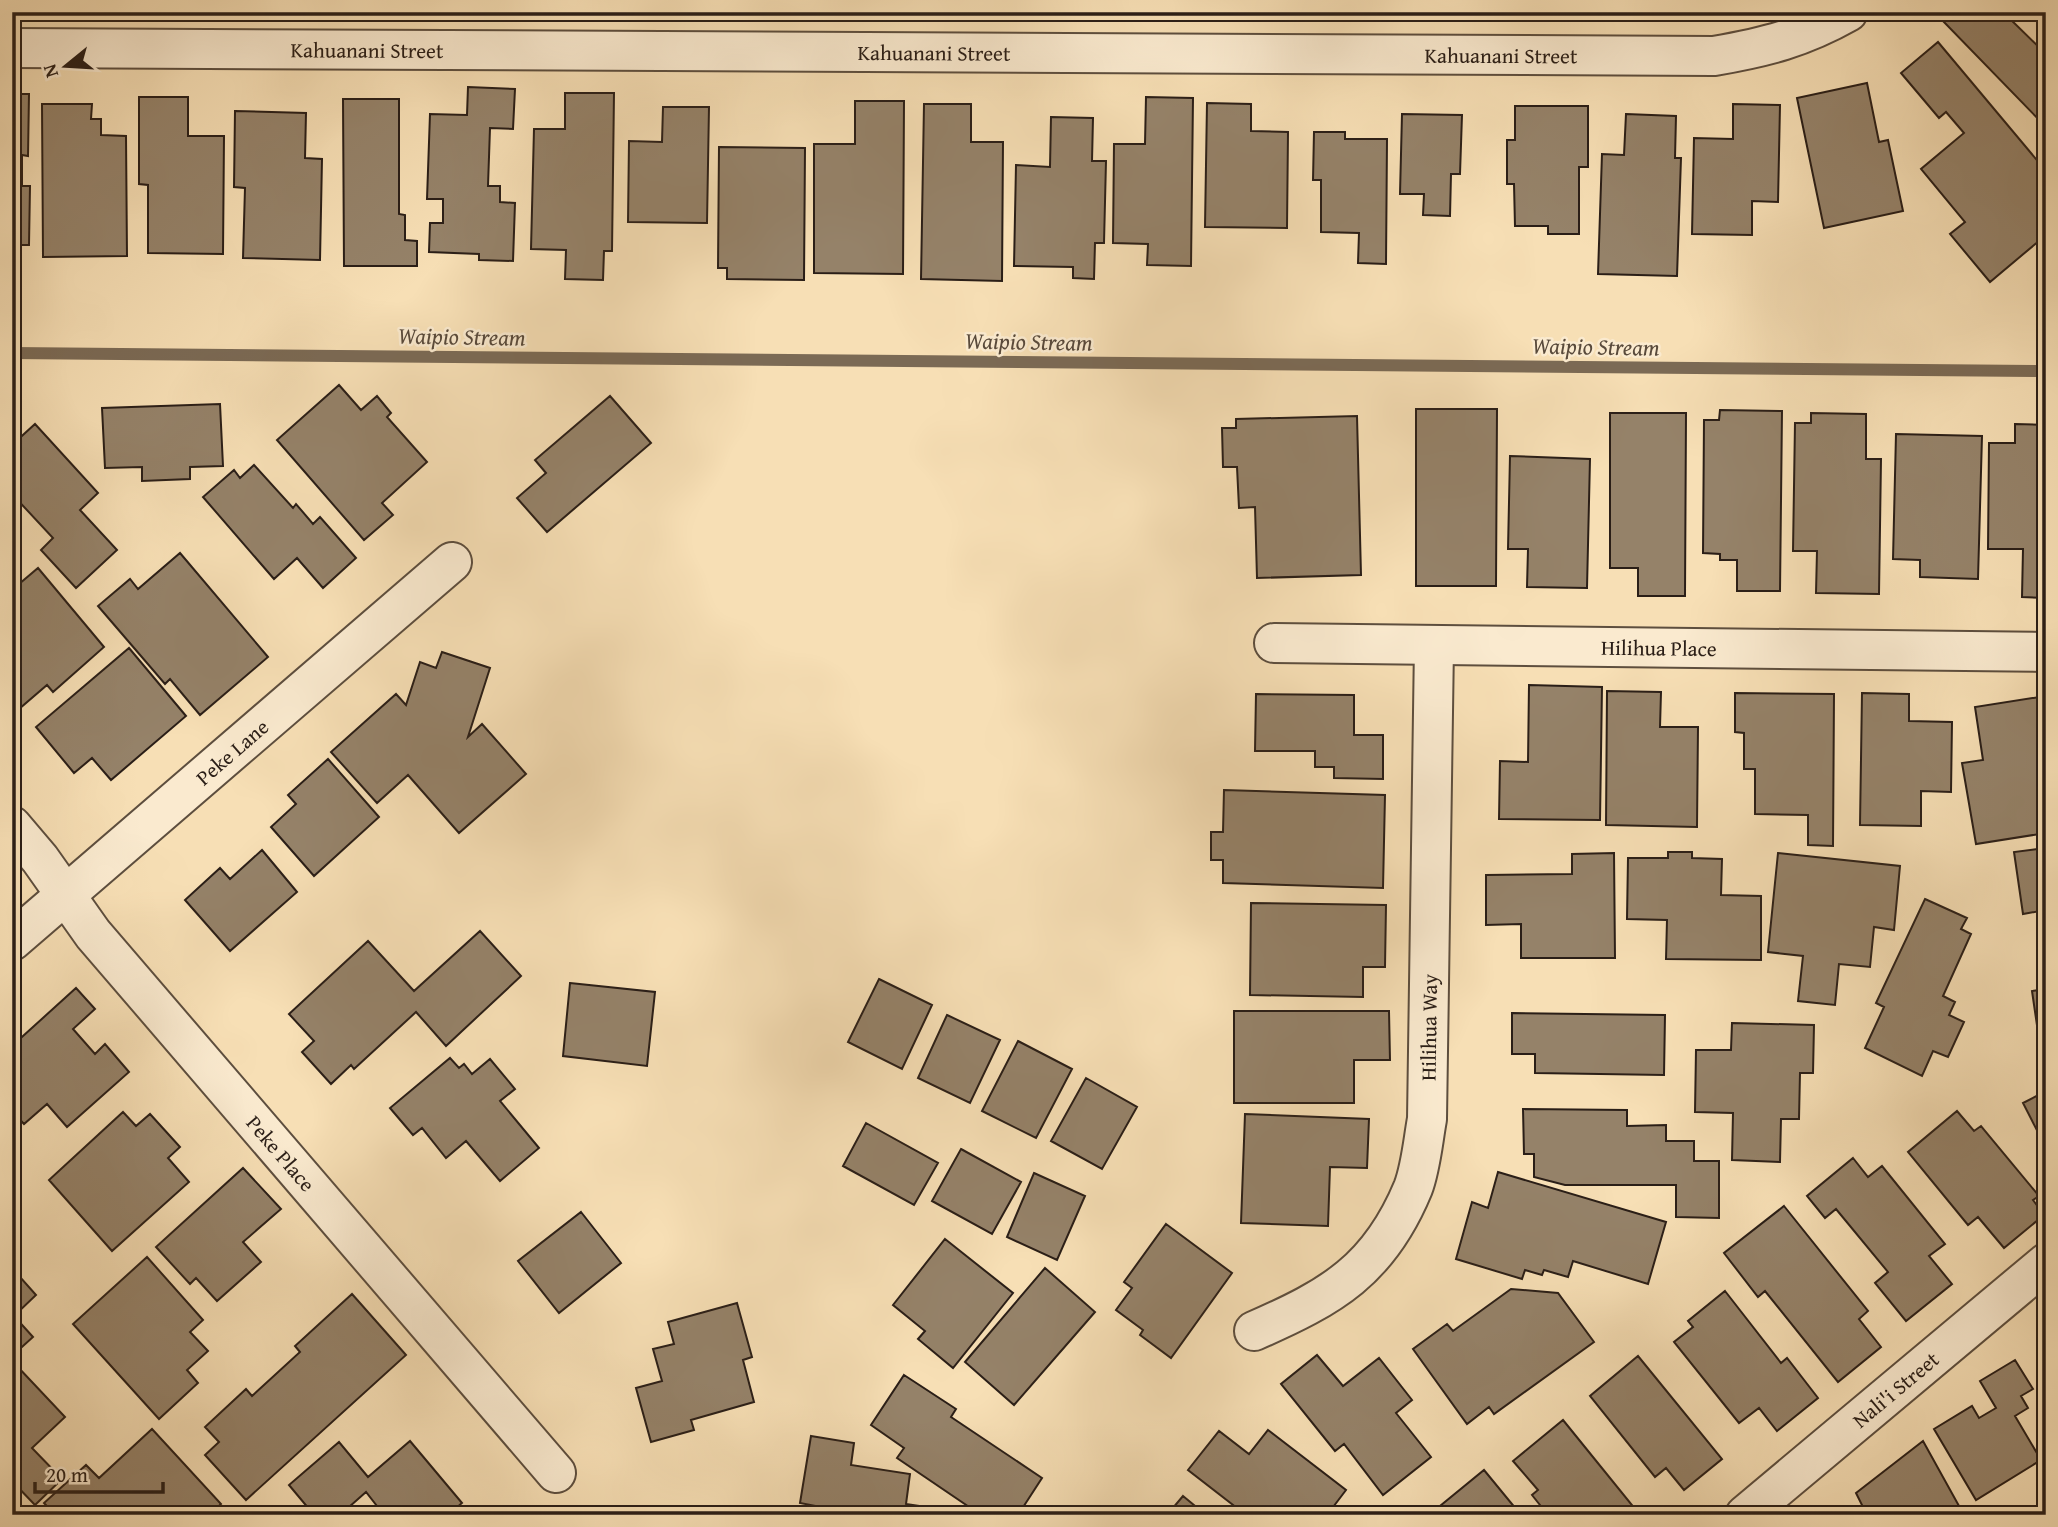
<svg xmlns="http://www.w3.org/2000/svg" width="2058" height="1527" font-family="'Gentium Book Plus',serif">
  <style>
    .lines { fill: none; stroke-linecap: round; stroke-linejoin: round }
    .stream { stroke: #7b6a55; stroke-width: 12 }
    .building { fill: #958269; stroke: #2a1e17; stroke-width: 2 }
    .minor-casing { stroke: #5d4e3e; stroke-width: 42 }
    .minor { stroke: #faeacf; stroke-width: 38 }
    .labels { text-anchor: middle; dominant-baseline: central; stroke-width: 5; stroke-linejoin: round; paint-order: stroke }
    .street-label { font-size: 21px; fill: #2a1e17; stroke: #faeacf }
    .water-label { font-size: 23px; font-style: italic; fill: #594a3b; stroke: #faeacf }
  </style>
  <rect width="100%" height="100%" fill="#f7dfb5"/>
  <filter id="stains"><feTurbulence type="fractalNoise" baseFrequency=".00286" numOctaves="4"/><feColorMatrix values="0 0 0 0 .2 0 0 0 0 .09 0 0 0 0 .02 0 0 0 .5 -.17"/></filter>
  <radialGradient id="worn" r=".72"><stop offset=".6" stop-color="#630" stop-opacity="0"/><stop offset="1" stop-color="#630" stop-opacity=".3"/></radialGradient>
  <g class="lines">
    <path class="stream" d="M 12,353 L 2046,371"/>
  </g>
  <path class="building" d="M 1948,12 L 2003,12 L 2046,54 L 2046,127 L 1941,19 Z
    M 1938,42 L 2046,171 L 2046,205 L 2043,207 L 2046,211 L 2046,235 L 1990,282 L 1950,234 L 1965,222 L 1921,169 L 1964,133 L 1946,112 L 1939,118 L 1901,73 Z
    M 1867,83 L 1879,142 L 1888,140 L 1903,211 L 1824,228 L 1797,98 Z
    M 468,87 L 515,89 L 513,129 L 490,128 L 488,186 L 500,186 L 500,202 L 515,203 L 513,261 L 479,260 L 479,254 L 429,252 L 430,223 L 443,223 L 443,199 L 427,199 L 430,114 L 467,115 Z
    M 565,93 L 614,93 L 612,251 L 604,251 L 603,280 L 565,279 L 566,250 L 531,249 L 534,129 L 565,129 Z
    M 12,94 L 29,94 L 28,156 L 22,155 L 22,186 L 30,186 L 29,245 L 12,245 Z
    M 139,97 L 188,97 L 188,136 L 224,136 L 223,254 L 148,253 L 148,185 L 139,184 Z
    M 1146,97 L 1193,98 L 1191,266 L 1147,265 L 1148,244 L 1113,243 L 1114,144 L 1145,144 Z
    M 343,99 L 399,99 L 399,214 L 405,215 L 405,240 L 417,241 L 417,266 L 344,266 Z
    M 855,101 L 904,101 L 903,274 L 814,273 L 814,144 L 855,144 Z
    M 1207,103 L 1251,104 L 1251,131 L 1288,132 L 1287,228 L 1205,227 Z
    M 42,104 L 92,104 L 91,119 L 101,119 L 101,135 L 126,136 L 127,256 L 43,257 Z
    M 924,104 L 971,104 L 971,142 L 1003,142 L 1002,281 L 921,279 Z
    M 1733,104 L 1780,105 L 1778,202 L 1752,201 L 1752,235 L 1692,234 L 1694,138 L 1733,139 Z
    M 1515,106 L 1588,106 L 1588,167 L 1579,167 L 1579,234 L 1548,234 L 1548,226 L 1515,226 L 1514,184 L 1507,184 L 1507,140 L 1515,140 Z
    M 663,107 L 709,107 L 707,223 L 628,222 L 629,141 L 662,142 Z
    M 235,111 L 306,113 L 305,158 L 322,159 L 320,260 L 243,258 L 245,188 L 234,187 Z
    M 1402,114 L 1462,115 L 1460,174 L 1451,174 L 1450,216 L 1423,215 L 1424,194 L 1400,194 Z
    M 1626,114 L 1676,116 L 1675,158 L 1681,158 L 1677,276 L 1598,274 L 1602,154 L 1624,155 Z
    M 1051,117 L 1093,118 L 1092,161 L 1106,161 L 1104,243 L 1095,243 L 1094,279 L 1073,278 L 1073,267 L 1014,266 L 1016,165 L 1050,167 Z
    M 1314,132 L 1345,132 L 1345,139 L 1387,139 L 1386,264 L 1358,263 L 1359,233 L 1321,232 L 1321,180 L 1313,180 Z
    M 719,147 L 805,148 L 804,280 L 727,279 L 727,268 L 718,268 Z
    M 339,385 L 361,410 L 377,396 L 391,413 L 387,417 L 427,462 L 382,503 L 393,515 L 364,540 L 277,440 Z
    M 610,396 L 651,443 L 547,532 L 517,498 L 546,473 L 535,460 Z
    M 220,404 L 223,466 L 190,467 L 190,479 L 142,481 L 142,467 L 105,468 L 102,408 Z
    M 1416,409 L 1497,409 L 1496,586 L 1416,586 Z
    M 1720,410 L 1782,411 L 1780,591 L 1737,591 L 1737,560 L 1720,560 L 1720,554 L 1703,553 L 1704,420 L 1719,420 Z
    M 1610,413 L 1686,413 L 1685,596 L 1638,596 L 1638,568 L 1610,568 Z
    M 1811,413 L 1866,414 L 1866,459 L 1881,459 L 1879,594 L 1816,593 L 1817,551 L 1793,551 L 1795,423 L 1811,423 Z
    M 1357,416 L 1361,575 L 1257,578 L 1255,507 L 1239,508 L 1237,467 L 1223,467 L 1222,428 L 1236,428 L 1236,419 Z
    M 35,424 L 98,493 L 80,510 L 117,550 L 76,588 L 41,550 L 53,538 L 12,494 L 12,445 Z
    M 2015,424 L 2046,425 L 2046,598 L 2022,597 L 2023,549 L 1988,549 L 1989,443 L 2015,443 Z
    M 1896,434 L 1982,436 L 1978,579 L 1920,577 L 1920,560 L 1893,559 Z
    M 1510,456 L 1590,459 L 1587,588 L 1527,587 L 1528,549 L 1508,549 Z
    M 254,465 L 293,508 L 296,504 L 313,524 L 320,517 L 356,558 L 323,588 L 297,558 L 274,579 L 203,497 L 234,470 L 240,478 Z
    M 180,553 L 268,657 L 200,715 L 170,679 L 165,684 L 98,606 L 130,579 L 138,589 Z
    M 38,568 L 104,647 L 53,692 L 47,685 L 12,715 L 12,590 Z
    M 129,648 L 186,716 L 111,780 L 92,758 L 74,773 L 36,727 Z
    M 442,652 L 490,668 L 468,737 L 482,724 L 526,774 L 459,833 L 408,775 L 377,803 L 331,752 L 396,694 L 406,705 L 420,662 L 436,668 Z
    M 1529,685 L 1602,687 L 1600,820 L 1499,819 L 1500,761 L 1528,762 Z
    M 1607,691 L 1661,692 L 1660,727 L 1698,727 L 1697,827 L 1606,825 Z
    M 1735,693 L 1834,694 L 1833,846 L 1808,845 L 1808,815 L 1755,814 L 1755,769 L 1744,769 L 1744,733 L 1735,732 Z
    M 1862,693 L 1909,694 L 1909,721 L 1952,722 L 1951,792 L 1921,791 L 1921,826 L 1860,825 Z
    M 1256,694 L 1354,695 L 1354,735 L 1383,735 L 1383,779 L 1334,778 L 1334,767 L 1315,767 L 1315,751 L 1255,751 Z
    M 2046,696 L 2046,833 L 1976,844 L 1962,763 L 1983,760 L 1975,707 Z
    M 328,759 L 379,817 L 314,876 L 271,827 L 296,804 L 288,795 Z
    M 1224,790 L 1385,795 L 1383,888 L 1223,883 L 1223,860 L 1211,860 L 1211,832 L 1223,832 Z
    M 2046,848 L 2046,910 L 2023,914 L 2014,852 Z
    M 262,850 L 297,892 L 230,951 L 185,900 L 220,868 L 230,879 Z
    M 1668,852 L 1692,852 L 1692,858 L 1722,859 L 1721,895 L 1761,896 L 1761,960 L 1666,959 L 1667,920 L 1627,919 L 1628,858 L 1668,858 Z
    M 1614,853 L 1615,958 L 1521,958 L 1521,924 L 1486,925 L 1486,875 L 1572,874 L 1572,854 Z
    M 1778,853 L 1900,866 L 1894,930 L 1874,927 L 1870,967 L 1839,964 L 1835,1005 L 1798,1001 L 1803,956 L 1768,952 Z
    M 1925,899 L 1967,918 L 1961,929 L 1971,934 L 1943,996 L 1955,1002 L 1949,1015 L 1964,1022 L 1948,1057 L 1933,1051 L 1922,1076 L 1865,1048 L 1884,1007 L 1876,1003 Z
    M 1251,903 L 1386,905 L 1385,967 L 1363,967 L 1363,997 L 1250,995 Z
    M 480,931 L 521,976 L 446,1046 L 416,1012 L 354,1069 L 351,1065 L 331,1084 L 302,1052 L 314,1041 L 289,1014 L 368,941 L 414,991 Z
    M 879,979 L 932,1005 L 902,1069 L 848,1042 Z
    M 570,983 L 655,992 L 647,1066 L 563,1056 Z
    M 76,988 L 95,1009 L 73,1029 L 95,1054 L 105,1044 L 129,1072 L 67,1127 L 47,1104 L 24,1124 L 12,1111 L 12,1046 Z
    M 2046,989 L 2046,1046 L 2040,1046 L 2032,991 Z
    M 1234,1011 L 1389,1011 L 1390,1060 L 1354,1060 L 1354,1103 L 1234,1103 Z
    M 1512,1013 L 1665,1015 L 1664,1075 L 1535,1073 L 1535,1054 L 1512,1054 Z
    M 947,1015 L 1000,1040 L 970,1103 L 918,1078 Z
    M 1732,1023 L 1814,1025 L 1813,1073 L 1800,1073 L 1799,1119 L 1781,1119 L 1780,1162 L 1732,1160 L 1733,1113 L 1695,1112 L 1696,1050 L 1731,1050 Z
    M 1018,1041 L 1072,1069 L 1036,1138 L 982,1111 Z
    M 450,1058 L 459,1068 L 464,1064 L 472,1074 L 490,1059 L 515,1089 L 500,1101 L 539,1148 L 500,1181 L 466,1141 L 446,1158 L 422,1128 L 413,1135 L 390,1108 Z
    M 1086,1078 L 1137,1107 L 1102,1169 L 1051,1141 Z
    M 2046,1091 L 2046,1148 L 2023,1103 Z
    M 1523,1109 L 1627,1110 L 1627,1126 L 1666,1125 L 1666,1141 L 1694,1141 L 1694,1161 L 1719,1161 L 1719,1218 L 1676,1217 L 1676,1185 L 1565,1185 L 1534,1177 L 1534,1154 L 1524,1154 Z
    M 1957,1111 L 1974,1131 L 1981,1126 L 2039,1196 L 2033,1200 L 2044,1215 L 2004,1248 L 1978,1217 L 1968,1225 L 1908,1152 Z
    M 123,1112 L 136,1126 L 150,1114 L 180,1147 L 168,1158 L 189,1182 L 112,1251 L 49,1180 Z
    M 1245,1114 L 1369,1119 L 1367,1168 L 1330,1167 L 1328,1226 L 1241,1223 Z
    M 866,1123 L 938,1163 L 914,1205 L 843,1166 Z
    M 961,1149 L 1021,1182 L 992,1234 L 932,1201 Z
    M 1853,1158 L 1868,1177 L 1882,1166 L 1945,1244 L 1929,1256 L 1952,1284 L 1906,1321 L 1875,1283 L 1888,1272 L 1836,1209 L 1825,1218 L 1807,1196 Z
    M 243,1168 L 281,1209 L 243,1242 L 261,1262 L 217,1301 L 196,1278 L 190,1284 L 156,1247 Z
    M 1498,1172 L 1666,1222 L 1648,1284 L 1573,1261 L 1568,1277 L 1544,1270 L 1542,1275 L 1525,1270 L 1522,1279 L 1456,1259 L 1472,1202 L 1488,1208 Z
    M 1034,1173 L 1085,1196 L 1057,1260 L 1007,1237 Z
    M 1784,1206 L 1868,1311 L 1859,1319 L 1881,1347 L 1838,1382 L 1765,1291 L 1758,1297 L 1724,1253 Z
    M 581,1212 L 621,1263 L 559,1313 L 518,1261 Z
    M 1166,1224 L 1232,1273 L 1171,1358 L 1140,1335 L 1143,1330 L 1116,1310 L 1132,1288 L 1124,1282 Z
    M 945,1239 L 1013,1293 L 953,1368 L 918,1339 L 925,1331 L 893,1305 Z
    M 147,1257 L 203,1320 L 190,1332 L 208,1351 L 187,1370 L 198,1383 L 159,1419 L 73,1324 Z
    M 12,1268 L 36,1295 L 14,1316 L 33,1337 L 12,1356 Z
    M 1045,1268 L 1095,1312 L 1014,1405 L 965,1362 Z
    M 1511,1289 L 1558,1293 L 1594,1342 L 1494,1414 L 1489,1407 L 1467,1424 L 1413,1349 L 1447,1324 L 1453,1331 Z
    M 1725,1291 L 1781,1363 L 1787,1358 L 1818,1398 L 1777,1431 L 1759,1408 L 1739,1423 L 1674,1342 L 1693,1327 L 1688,1321 Z
    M 352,1294 L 406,1355 L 246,1500 L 205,1455 L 219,1442 L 205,1427 L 246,1389 L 252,1396 L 300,1352 L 295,1346 Z
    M 737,1303 L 752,1357 L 743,1360 L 754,1402 L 691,1420 L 694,1430 L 651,1442 L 636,1388 L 662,1381 L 653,1349 L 674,1344 L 668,1322 Z
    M 2046,1334 L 2046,1377 L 2039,1336 Z
    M 1317,1355 L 1343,1386 L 1379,1358 L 1412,1400 L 1396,1413 L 1431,1457 L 1383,1495 L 1344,1444 L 1335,1451 L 1281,1384 Z
    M 1638,1356 L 1722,1459 L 1684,1490 L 1666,1468 L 1655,1477 L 1590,1396 Z
    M 2015,1360 L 2033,1389 L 2021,1396 L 2028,1408 L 2015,1416 L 2041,1460 L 1976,1500 L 1934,1429 L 1972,1406 L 1979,1418 L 1996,1408 L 1980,1381 Z
    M 16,1365 L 65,1417 L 32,1448 L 62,1479 L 35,1505 L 12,1481 L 12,1368 Z
    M 904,1375 L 956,1409 L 951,1417 L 1042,1478 L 1018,1515 L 981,1515 L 897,1458 L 904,1448 L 871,1425 Z
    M 1563,1420 L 1640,1515 L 1548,1515 L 1532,1495 L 1538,1490 L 1513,1461 Z
    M 152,1429 L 221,1504 L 210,1515 L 55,1515 L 44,1503 L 86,1465 L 99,1478 Z
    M 1268,1430 L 1346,1490 L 1327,1515 L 1270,1515 L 1266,1512 L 1264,1515 L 1246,1515 L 1188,1470 L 1219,1431 L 1249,1454 Z
    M 811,1436 L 854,1443 L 851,1465 L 910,1474 L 906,1504 L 947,1510 L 946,1515 L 820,1515 L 821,1507 L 800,1503 Z
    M 410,1441 L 462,1503 L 448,1515 L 384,1515 L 366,1492 L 340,1515 L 314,1515 L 289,1485 L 339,1442 L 368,1477 Z
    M 1923,1441 L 1964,1515 L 1854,1515 L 1864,1509 L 1856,1493 Z
    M 1484,1470 L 1521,1515 L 1429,1515 Z
    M 1183,1496 L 1206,1515 L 1167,1515 Z"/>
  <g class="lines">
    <g class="minor-casing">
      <g id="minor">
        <path id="s1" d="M 12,48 L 1714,56 C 1766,47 1802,38 1848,12"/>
        <path id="s2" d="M 1274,643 L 2046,652"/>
        <path id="s3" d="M 12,826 L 40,859 L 93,934 L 556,1473"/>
        <path id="s4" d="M 12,941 L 452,562"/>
        <path id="s5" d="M 1254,1331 C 1332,1297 1379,1270 1413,1188 C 1421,1167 1423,1141 1427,1119 L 1434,645"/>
        <path id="s6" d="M 1745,1515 L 2046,1263"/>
      </g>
    </g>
    <use href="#minor" class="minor"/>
  </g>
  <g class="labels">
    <g class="street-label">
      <text stroke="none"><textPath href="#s1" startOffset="355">Kahuanani Street</textPath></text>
      <text stroke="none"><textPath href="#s1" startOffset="922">Kahuanani Street</textPath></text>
      <text stroke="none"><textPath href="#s1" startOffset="1489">Kahuanani Street</textPath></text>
      <text stroke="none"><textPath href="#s2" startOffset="385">Hilihua Place</textPath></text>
      <text stroke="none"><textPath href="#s4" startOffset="290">Peke Lane</textPath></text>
      <text stroke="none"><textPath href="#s5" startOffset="383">Hilihua Way</textPath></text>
      <text stroke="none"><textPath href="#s3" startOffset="424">Peke Place</textPath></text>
      <text stroke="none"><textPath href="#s6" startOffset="196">Nali'i Street</textPath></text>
    </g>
    <g class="water-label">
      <text transform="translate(462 336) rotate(1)">Waipio Stream</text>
      <text transform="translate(1029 341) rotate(1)">Waipio Stream</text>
      <text transform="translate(1596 346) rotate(1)">Waipio Stream</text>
    </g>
  </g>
  <rect width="2058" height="1527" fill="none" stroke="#f7dfb5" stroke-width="42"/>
  <rect x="14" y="14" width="2030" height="1499" fill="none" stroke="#2a1e17" stroke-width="3.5"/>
  <rect x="21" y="21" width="2016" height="1485" fill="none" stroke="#2a1e17" stroke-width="2"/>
  <g transform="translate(66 66) rotate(252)" stroke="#faeacf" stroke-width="5" paint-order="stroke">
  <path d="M0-5L12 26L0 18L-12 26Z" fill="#2a1e17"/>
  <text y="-10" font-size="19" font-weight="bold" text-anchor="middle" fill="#2a1e17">N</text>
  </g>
  <path d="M35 1482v10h128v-10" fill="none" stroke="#2a1e17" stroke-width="3.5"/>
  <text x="46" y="1482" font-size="21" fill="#2a1e17" stroke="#faeacf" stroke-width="5" paint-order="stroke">20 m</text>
  <rect width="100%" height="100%" filter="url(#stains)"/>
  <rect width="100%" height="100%" fill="url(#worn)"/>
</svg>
